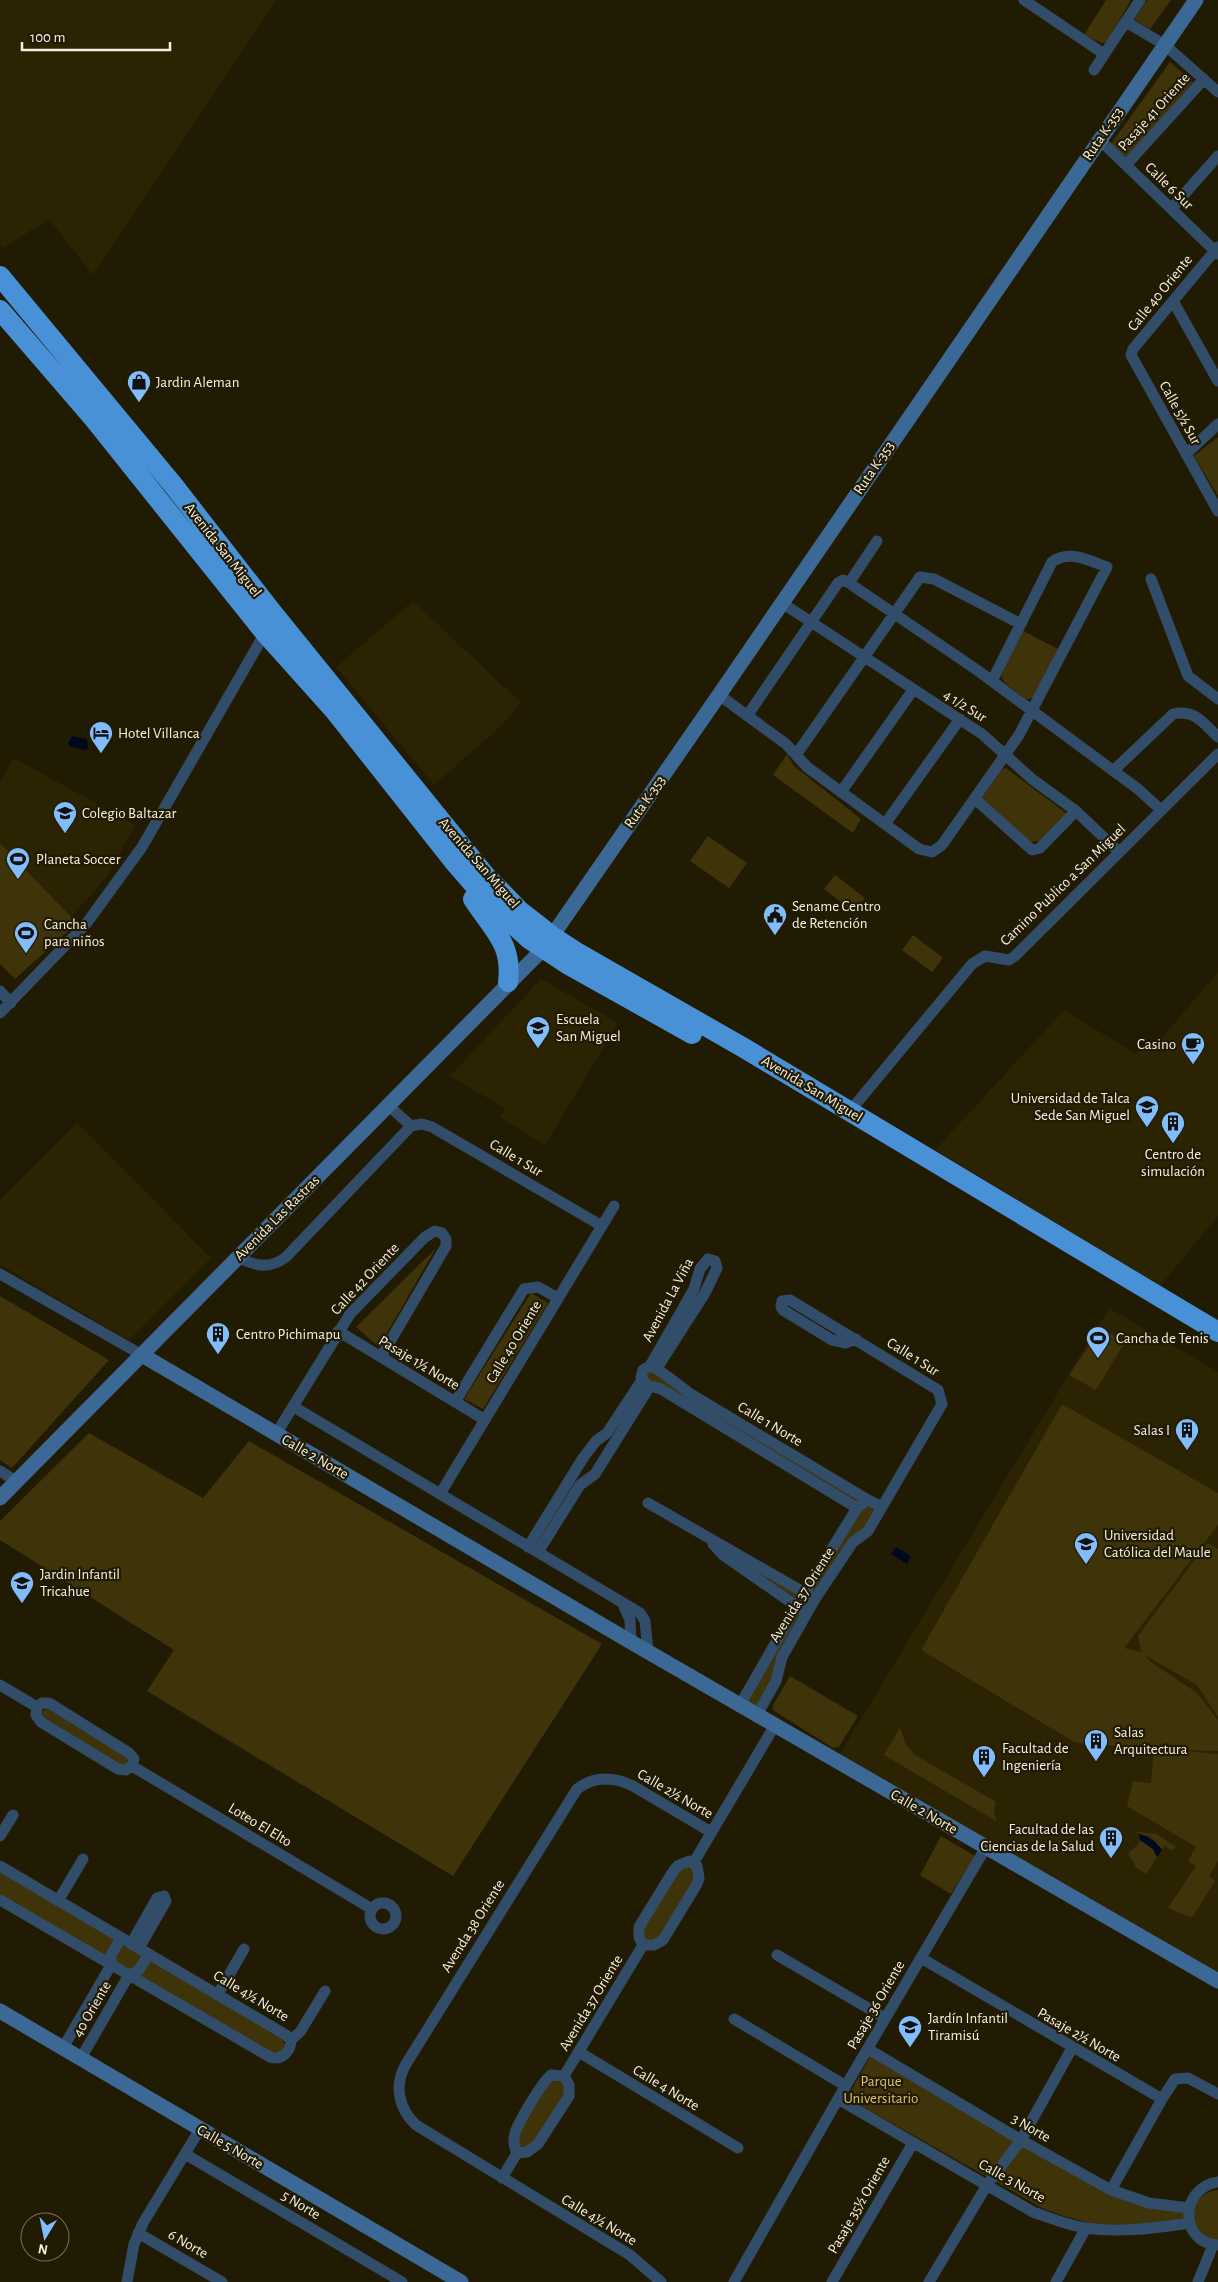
<svg xmlns="http://www.w3.org/2000/svg" width="1218" height="2282" font-family="'Alegreya Sans',sans-serif">
  <style>
    .built { fill: #2c2303 }
    .green { fill: #3f3309 }
    .water { fill: #000a1f }
    .lines { fill: none; stroke-linecap: round; stroke-linejoin: round }
    .street { stroke: #324d69; stroke-width: 11 }
    .secondary { stroke: #3c6895; stroke-width: 15 }
    .highway { stroke: #4991d6; stroke-width: 20 }
    .labels { text-anchor: middle; dominant-baseline: central; stroke-width: 4.5; stroke-linejoin: round; paint-order: stroke }
    .street-label { font-size: 15px; fill: #f6f1e3; stroke: #221b04 }
    .poi-label { font-size: 15px; fill: #f6f1e3; stroke: #221b04; text-anchor: start }
    .park-label { font-size: 15px; fill: #d9c178; stroke: #221b04 }
  </style>
  <rect width="100%" height="100%" fill="#221b04"/>
  <path class="built" d="M 0,0 L 276,0 L 93,275 L 49,219 L 3,248 L 0,245 Z
    M 413,601 L 521,703 L 501,726 L 434,785 L 336,667 Z
    M 14,758 L 135,825 L 107,877 L 71,917 L 0,843 L 0,781 Z
    M 1218,972 L 1218,1216 L 1160,1286 L 935,1150 L 1064,1010 L 1136,1054 L 1147,1041 L 1155,1046 Z
    M 541,979 L 618,1023 L 545,1145 L 499,1117 L 506,1109 L 450,1076 Z
    M 77,1123 L 211,1258 L 129,1340 L 0,1265 L 0,1200 Z
    M 1109,1308 L 1218,1372 L 1218,1973 L 839,1755 Z"/>
  <path class="green" d="M 1106,0 L 1131,0 L 1107,42 L 1102,43 L 1084,35 Z
    M 1147,0 L 1171,0 L 1150,29 L 1134,20 Z
    M 1170,62 L 1193,82 L 1128,159 L 1111,144 Z
    M 1218,437 L 1218,496 L 1194,456 Z
    M 1023,631 L 1058,649 L 1034,697 L 1027,700 L 1004,682 L 1001,676 Z
    M 787,754 L 794,766 L 861,819 L 853,833 L 773,775 Z
    M 1006,768 L 1066,813 L 1066,817 L 1040,841 L 1031,842 L 984,803 L 982,798 L 1002,769 Z
    M 708,836 L 747,863 L 729,888 L 690,861 Z
    M 0,843 L 77,923 L 15,979 L 0,964 Z
    M 835,875 L 865,898 L 854,912 L 824,889 Z
    M 913,935 L 943,958 L 932,972 L 902,950 Z
    M 436,1248 L 379,1347 L 356,1327 Z
    M 531,1293 L 548,1303 L 483,1409 L 464,1399 Z
    M 0,1296 L 109,1360 L 12,1468 L 0,1460 Z
    M 1101,1328 L 1125,1342 L 1096,1390 L 1069,1375 Z
    M 646,1367 L 882,1507 L 815,1599 L 757,1715 L 740,1705 L 801,1602 L 723,1555 L 806,1593 L 857,1508 L 653,1386 L 643,1370 Z
    M 1062,1404 L 1218,1493 L 1218,1525 L 1124,1648 L 1141,1652 L 1138,1636 L 1207,1543 L 1218,1549 L 1218,1717 L 1197,1685 L 1143,1654 L 1151,1662 L 1197,1693 L 1218,1720 L 1218,1751 L 1177,1750 L 1218,1754 L 1218,1861 L 1209,1876 L 1215,1881 L 1192,1918 L 1168,1908 L 1196,1866 L 1188,1861 L 1196,1847 L 1127,1806 L 1133,1781 L 1151,1783 L 1154,1749 L 1076,1743 L 921,1650 Z
    M 89,1433 L 203,1498 L 249,1441 L 602,1644 L 453,1876 L 147,1691 L 174,1650 L 0,1540 L 0,1521 Z
    M 790,1676 L 858,1716 L 839,1747 L 833,1748 L 773,1710 L 773,1705 Z
    M 46,1708 L 126,1757 L 128,1762 L 126,1765 L 121,1765 L 44,1717 L 42,1712 Z
    M 900,1727 L 906,1745 L 915,1755 L 996,1802 L 994,1810 L 996,1821 L 884,1755 Z
    M 1133,1831 L 1157,1834 L 1176,1847 L 1172,1851 L 1164,1846 L 1162,1850 L 1150,1837 Z
    M 941,1836 L 975,1856 L 951,1894 L 920,1875 Z
    M 1140,1840 L 1153,1849 L 1157,1857 L 1146,1874 L 1136,1867 L 1128,1854 L 1139,1843 Z
    M 684,1863 L 699,1871 L 663,1940 L 648,1947 L 639,1927 Z
    M 0,1870 L 282,2038 L 285,2045 L 281,2053 L 271,2053 L 0,1896 Z
    M 871,2055 L 1117,2197 L 1190,2213 C 1197,2201 1203,2191 1218,2190 L 1218,2240 L 1205,2237 L 1194,2226 L 1093,2224 L 1064,2216 L 1044,2209 L 847,2098 Z
    M 558,2075 L 569,2090 L 527,2152 L 514,2145 L 544,2082 Z"/>
  <path class="water" d="M 72,736 L 87,739 L 88,748 L 85,750 L 70,747 L 68,744 Z
    M 896,1547 L 911,1556 L 907,1564 L 891,1554 Z
    M 1139,1834 C 1149,1837 1155,1840 1162,1850 L 1157,1857 L 1153,1849 L 1140,1840 Z"/>
  <g class="lines">
    <path class="street" d="M 1024,0 L 1104,54
      M 1126,22 L 1165,45 L 1218,92
      M 1094,70 L 1140,0
      M 1100,140 L 1218,254
      M 1126,165 L 1204,79
      M 1171,209 L 1218,156
      M 1218,247 L 1133,349 L 1131,355 L 1218,511
      M 1173,301 L 1218,381
      M 1186,454 L 1218,424
      M 1151,579 L 1188,676 L 1218,699
      M 849,583 L 877,541
      M 782,603 L 982,734 L 1032,779 L 1076,811 L 1119,852
      M 719,695 L 786,744 L 807,767 L 919,849 L 932,852 L 942,845 L 1019,735 L 1107,567 C 1090,561 1069,549 1052,562 L 992,681
      M 747,716 L 838,583 L 843,580 L 849,583 L 977,670 L 1138,789 L 1161,810
      M 796,755 L 920,577 L 934,579 L 1021,624
      M 1113,771 L 1173,714 C 1195,709 1203,723 1218,737
      M 841,792 L 913,690
      M 975,799 L 1032,850 L 1040,848 L 1076,811
      M 885,824 L 960,719
      M 0,991 L 11,1003
      M 0,1013 L 86,924 L 142,847 L 265,633
      M 850,1111 L 972,964 L 985,956 L 1009,960 L 1015,956 L 1218,754
      M 411,1126 L 422,1124 L 432,1127 L 602,1226
      M 238,1257 C 255,1266 269,1270 286,1257 L 411,1126 L 388,1105
      M 0,1274 L 142,1355
      M 338,1331 L 485,1420
      M 650,1366 L 694,1289 L 700,1269 L 708,1259 L 715,1261 L 717,1268 L 705,1293 L 657,1368
      M 455,1402 L 524,1289 L 538,1287 L 558,1298
      M 294,1407 L 640,1613 L 645,1621 L 648,1652
      M 276,1434 L 350,1314 L 425,1237 L 435,1231 L 442,1233 L 446,1239 L 446,1246 L 381,1357
      M 0,1471 L 16,1481
      M 440,1494 L 614,1206
      M 648,1503 L 812,1597
      M 857,1508 L 661,1389 L 647,1385 L 641,1377 L 643,1370 L 650,1366 C 657,1367 681,1387 689,1393 L 868,1500 L 882,1507
      M 713,1544 L 723,1555 L 802,1610
      M 528,1547 L 583,1458 L 596,1441 L 607,1433 L 642,1380
      M 538,1552 L 580,1485 L 595,1474 L 650,1386
      M 623,1604 L 630,1620 L 631,1642
      M 0,1685 L 37,1707
      M 42,1703 L 49,1703 L 129,1753 L 134,1759 L 132,1766 L 126,1770 L 118,1769 L 41,1722 L 36,1715 L 37,1707 Z
      M 740,1705 L 796,1607 L 857,1508 L 862,1504
      M 757,1715 L 776,1681 L 782,1657 L 815,1599 L 853,1542 L 868,1531 L 942,1404 L 938,1390 L 790,1300 L 782,1301 L 781,1307 L 783,1310 L 832,1340 L 846,1343 L 856,1339
      M 132,1766 L 372,1909
      M 0,1836 L 13,1815
      M 689,1861 L 697,1866 L 699,1878 L 697,1884 L 663,1940 L 654,1945 L 643,1945 L 639,1937 L 639,1927 L 674,1870 L 679,1865 Z
      M 694,1862 L 775,1725
      M 0,1866 L 286,2035 L 291,2040 C 291,2051 282,2061 270,2057 L 0,1900
      M 58,1901 L 83,1859
      M370 1916a13 13 0 1 1 26 0a13 13 0 1 1-26 0Z
      M 131,1944 L 157,1898 L 164,1896 L 166,1901 L 139,1948
      M 777,1955 L 885,2018
      M 921,1958 L 1162,2099
      M 218,1994 L 244,1949
      M 734,2019 L 846,2086
      M 291,2040 L 300,2032 L 325,1991
      M 63,2048 L 111,1965 L 111,1955 L 121,1938
      M 868,2049 L 1021,2140 L 1111,2190 L 1149,2203 L 1189,2208
      M 579,2052 L 738,2148
      M 81,2058 L 129,1975 L 138,1971 L 149,1954
      M 551,2075 L 564,2076 L 569,2085 L 569,2096 L 538,2144 L 527,2152 L 517,2153 C 514,2147 513,2140 515,2133 C 519,2121 542,2082 551,2075 Z
      M 564,2076 L 643,1945
      M 838,2099 L 1033,2212 C 1050,2218 1067,2225 1085,2228 C 1119,2233 1156,2228 1190,2223
      M 185,2154 L 402,2282
      M 502,2178 L 517,2153
      M 1218,2182 C 1179,2188 1179,2243 1218,2245
      M 1111,2190 L 1162,2099 L 1175,2079 L 1188,2078 L 1218,2094
      M 138,2233 L 222,2282
      M 127,2282 L 134,2244 L 143,2223 L 200,2129
      M 661,2282 L 630,2255 L 416,2125 C 398,2108 394,2085 406,2064 L 577,1789 C 594,1776 614,1777 633,1786 L 711,1832
      M 734,2282 L 838,2099 L 986,1847
      M 832,2282 L 913,2143
      M 929,2282 L 987,2185 L 1021,2140 L 1072,2048
      M 1056,2282 L 1086,2228
      M 1198,2282 L 1213,2245"/>
    <path class="secondary" d="M 142,1355 L 631,1642 L 1218,1981
      M 0,1498 L 543,949 L 719,695 L 1196,0
      M 0,2011 L 461,2282"/>
    <path class="highway" d="M 0,276 L 174,486 L 272,612 L 485,875 L 520,911 L 552,936 L 578,953 L 744,1048 L 1218,1332
      M 0,310 L 94,419 L 265,633 L 334,710 L 455,863 L 487,900 L 529,939 L 567,964 L 692,1034
      M 473,899 C 492,929 513,943 508,982"/>
  </g>
  <defs>
    <g id="shop-pin" transform="scale(1.25)"><path d="M0 17L-7.5 6A9.5 9.5 0 1 1 7.5 6Z" fill="#80bdfa" stroke="#221b04"/><path d="M-5-2.5h2.3a2.7 3.5 0 0 1 5.4 0H5L5.5 6h-11ZM-1.5-2.5h3a1.5 2.3 0 0 0-3 0Z" fill="#111"/></g>
    <g id="hotel-pin" transform="scale(1.25)"><path d="M0 17L-7.5 6A9.5 9.5 0 1 1 7.5 6Z" fill="#80bdfa" stroke="#221b04"/><path d="M-6-4.5h1.5V1H6V5H4.5V3h-9V5H-6ZM-4 0a1.8 1.8 0 1 1 3.6 0ZM.5 0V-2.5h3Q6-2.5 6 0Z" fill="#111"/></g>
    <g id="school-pin" transform="scale(1.25)"><path d="M0 17L-7.5 6A9.5 9.5 0 1 1 7.5 6Z" fill="#80bdfa" stroke="#221b04"/><path d="M0-5L7-2L0 1L-7-2ZM-4 1L0 2.5L4 1V4Q0 6-4 4Z" fill="#111"/></g>
    <g id="stadium-pin" transform="scale(1.25)"><path d="M0 17L-7.5 6A9.5 9.5 0 1 1 7.5 6Z" fill="#80bdfa" stroke="#221b04"/><path d="M0-5a6.5 5 0 1 0 0 10a6.5 5 0 1 0 0-10ZM-3.5-1.8h7v3.6h-7Z" fill="#111"/></g>
    <g id="civic-pin" transform="scale(1.25)"><path d="M0 17L-7.5 6A9.5 9.5 0 1 1 7.5 6Z" fill="#80bdfa" stroke="#221b04"/><path d="M-.6-6.5H3V-4.5H.6V-3L4-1V1h2V6H-6V1h2V-1L-.6-3ZM-1.2 2.5V6h2.4V2.5Z" fill="#111"/></g>
    <g id="cafe-pin" transform="scale(1.25)"><path d="M0 17L-7.5 6A9.5 9.5 0 1 1 7.5 6Z" fill="#80bdfa" stroke="#221b04"/><path d="M-5.5-4.5H6V0H3Q3 3.5 0 3.5H-2.5Q-5.5 3.5-5.5 0ZM3-3.2v2h1.7v-2ZM-6 4.5H4V6H-6Z" fill="#111"/></g>
    <g id="university-pin" transform="scale(1.25)"><path d="M0 17L-7.5 6A9.5 9.5 0 1 1 7.5 6Z" fill="#80bdfa" stroke="#221b04"/><path d="M0-5L7-2L0 1L-7-2ZM-4 1L0 2.5L4 1V4Q0 6-4 4Z" fill="#111"/></g>
    <g id="building-pin" transform="scale(1.25)"><path d="M0 17L-7.5 6A9.5 9.5 0 1 1 7.5 6Z" fill="#80bdfa" stroke="#221b04"/><path d="M-4-6H4V6H1V3H-1V6H-4ZM-2.5-4.3h1.7v1.8h-1.7ZM.8-4.3h1.7v1.8H.8ZM-2.5-1h1.7V.8h-1.7ZM.8-1h1.7V.8H.8Z" fill="#111"/></g>
  </defs>
  <g fill-rule="evenodd">
    <use href="#shop-pin" x="139" y="382"/>
    <use href="#hotel-pin" x="101" y="733"/>
    <use href="#school-pin" x="65" y="813"/>
    <use href="#stadium-pin" x="18" y="859"/>
    <use href="#civic-pin" x="775" y="915"/>
    <use href="#stadium-pin" x="26" y="933"/>
    <use href="#school-pin" x="538" y="1028"/>
    <use href="#cafe-pin" x="1193" y="1044"/>
    <use href="#university-pin" x="1147" y="1107"/>
    <use href="#building-pin" x="1173" y="1123"/>
    <use href="#building-pin" x="218" y="1334"/>
    <use href="#stadium-pin" x="1098" y="1338"/>
    <use href="#building-pin" x="1187" y="1430"/>
    <use href="#university-pin" x="1086" y="1544"/>
    <use href="#school-pin" x="22" y="1583"/>
    <use href="#building-pin" x="1096" y="1741"/>
    <use href="#building-pin" x="984" y="1757"/>
    <use href="#building-pin" x="1111" y="1838"/>
    <use href="#school-pin" x="910" y="2027"/>
  </g>
  <g class="labels">
    <g class="street-label">
      <text transform="translate(1154 112) rotate(-48)">Pasaje 41 Oriente</text>
      <text transform="translate(1103 134) rotate(-56)">Ruta K-353</text>
      <text transform="translate(1169 186) rotate(44)">Calle 6 Sur</text>
      <text transform="translate(1160 293) rotate(-51)">Calle 40 Oriente</text>
      <text transform="translate(1180 413) rotate(61)">Calle 5½ Sur</text>
      <text transform="translate(874 468) rotate(-56)">Ruta K-353</text>
      <text transform="translate(223 550) rotate(52)">Avenida San Miguel</text>
      <text transform="translate(965 706) rotate(32)">4 1/2 Sur</text>
      <text transform="translate(645 802) rotate(-55)">Ruta K-353</text>
      <text transform="translate(479 863) rotate(49)">Avenida San Miguel</text>
      <text transform="translate(1063 885) rotate(-44)">Camino Publico a San Miguel</text>
      <text transform="translate(812 1089) rotate(31)">Avenida San Miguel</text>
      <text transform="translate(516 1158) rotate(31)">Calle 1 Sur</text>
      <text transform="translate(277 1218) rotate(-45)">Avenida Las Rastras</text>
      <text transform="translate(365 1279) rotate(-47)">Calle 42 Oriente</text>
      <text transform="translate(668 1300) rotate(-62)">Avenida La Viña</text>
      <text transform="translate(514 1342) rotate(-59)">Calle 40 Oriente</text>
      <text transform="translate(913 1357) rotate(32)">Calle 1 Sur</text>
      <text transform="translate(419 1363) rotate(31)">Pasaje 1½ Norte</text>
      <text transform="translate(770 1424) rotate(31)">Calle 1 Norte</text>
      <text transform="translate(315 1457) rotate(30)">Calle 2 Norte</text>
      <text transform="translate(802 1595) rotate(-58)">Avenida 37 Oriente</text>
      <text transform="translate(675 1794) rotate(30)">Calle 2½ Norte</text>
      <text transform="translate(924 1812) rotate(30)">Calle 2 Norte</text>
      <text transform="translate(260 1825) rotate(31)">Loteo El Elto</text>
      <text transform="translate(473 1926) rotate(-58)">Avenda 38 Oriente</text>
      <text transform="translate(251 1996) rotate(31)">Calle 4½ Norte</text>
      <text transform="translate(591 2003) rotate(-59)">Avenida 37 Oriente</text>
      <text transform="translate(876 2005) rotate(-60)">Pasaje 36 Oriente</text>
      <text transform="translate(92 2009) rotate(-60)">40 Oriente</text>
      <text transform="translate(1079 2035) rotate(30)">Pasaje 2½ Norte</text>
      <text transform="translate(666 2088) rotate(31)">Calle 4 Norte</text>
      <text transform="translate(1031 2128) rotate(30)">3 Norte</text>
      <text transform="translate(230 2147) rotate(30)">Calle 5 Norte</text>
      <text transform="translate(1012 2181) rotate(29)">Calle 3 Norte</text>
      <text transform="translate(301 2205) rotate(31)">5 Norte</text>
      <text transform="translate(859 2205) rotate(-60)">Pasaje 35½ Oriente</text>
      <text transform="translate(599 2220) rotate(31)">Calle 4½ Norte</text>
      <text transform="translate(188 2244) rotate(30)">6 Norte</text>
    </g>
    <g class="poi-label">
      <text x="156" y="382">Jardin Aleman</text>
      <text x="118" y="733">Hotel Villanca</text>
      <text x="82" y="813">Colegio Baltazar</text>
      <text x="36" y="859">Planeta Soccer</text>
      <text x="792" y="906">Sename Centro<tspan x="792" dy="17">de Retención</tspan></text>
      <text x="44" y="924">Cancha<tspan x="44" dy="17">para niños</tspan></text>
      <text x="556" y="1019">Escuela<tspan x="556" dy="17">San Miguel</tspan></text>
      <text x="1176" y="1044" text-anchor="end">Casino</text>
      <text x="1130" y="1098" text-anchor="end">Universidad de Talca<tspan x="1130" dy="17">Sede San Miguel</tspan></text>
      <text x="1173" y="1154" text-anchor="middle">Centro de<tspan x="1173" dy="17">simulación</tspan></text>
      <text x="236" y="1334">Centro Pichimapu</text>
      <text x="1116" y="1338">Cancha de Tenis</text>
      <text x="1170" y="1430" text-anchor="end">Salas I</text>
      <text x="1104" y="1535">Universidad<tspan x="1104" dy="17">Católica del Maule</tspan></text>
      <text x="40" y="1574">Jardin Infantil<tspan x="40" dy="17">Tricahue</tspan></text>
      <text x="1114" y="1732">Salas<tspan x="1114" dy="17">Arquitectura</tspan></text>
      <text x="1002" y="1748">Facultad de<tspan x="1002" dy="17">Ingeniería</tspan></text>
      <text x="1094" y="1829" text-anchor="end">Facultad de las<tspan x="1094" dy="17">Ciencias de la Salud</tspan></text>
      <text x="928" y="2018">Jardín Infantil<tspan x="928" dy="17">Tiramisú</tspan></text>
    </g>
    <g class="park-label">
      <text x="881" y="2081">Parque<tspan x="881" dy="17">Universitario</tspan></text>
    </g>
  </g>
  <g transform="translate(45 2237) rotate(190)"><circle r="24" fill="#221b04" stroke="#77715d"/>
  <path d="M0-4L9 19L0 12L-9 19Z" fill="#80bdfa"/>
  <text y="-8" font-size="14" font-weight="bold" text-anchor="middle" fill="#f6f1e3">N</text>
  </g>
  <path d="M22 42v8h148v-8" fill="none" stroke="#f6f1e3" stroke-width="2.5"/>
  <text x="30" y="42" font-size="15" fill="#f6f1e3" stroke="#221b04" stroke-width="4" paint-order="stroke">100 m</text>
</svg>
